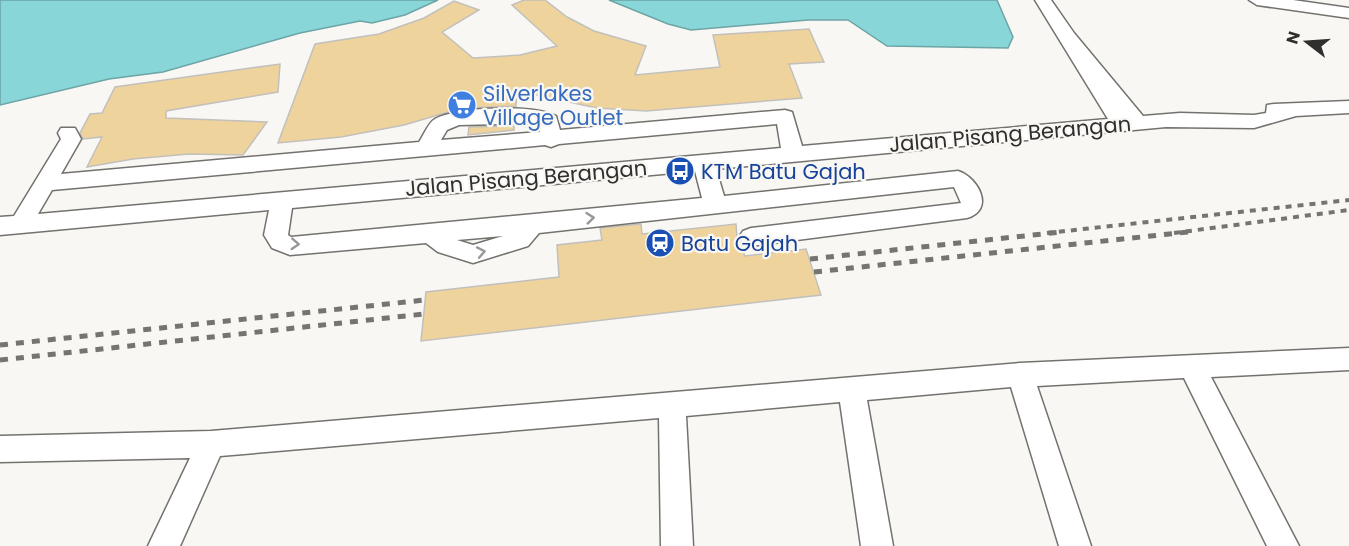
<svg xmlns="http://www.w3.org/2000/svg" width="1349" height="546" font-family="Poppins,sans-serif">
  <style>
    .water { fill: #88d6d8; stroke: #6da4a5; stroke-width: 1.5 }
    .building { fill: #efd39d; stroke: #c2c0bc; stroke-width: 1.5 }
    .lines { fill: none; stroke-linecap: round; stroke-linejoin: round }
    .minor-casing { stroke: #74726e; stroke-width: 3 }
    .minor { fill: #fff; fill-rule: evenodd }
    .rail-far1 { stroke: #757472; stroke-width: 4; stroke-dasharray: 6 6; stroke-linecap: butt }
    .rail { stroke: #757472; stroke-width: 5; stroke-dasharray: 8 8; stroke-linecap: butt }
    .oneway { stroke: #979796 }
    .labels { text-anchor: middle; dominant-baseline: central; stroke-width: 4.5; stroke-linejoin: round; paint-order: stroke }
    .shop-label { font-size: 21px; fill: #366cbe; stroke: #f9f7f3; text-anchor: start }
    .street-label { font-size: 21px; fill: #2f2f2d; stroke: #f9f7f3 }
    .transit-label { font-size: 21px; fill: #164399; stroke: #f9f7f3; text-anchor: start }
  </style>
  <rect width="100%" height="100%" fill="#f9f7f3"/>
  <path class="water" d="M 0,0 L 438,0 L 405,15 L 372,23 L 360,21 L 300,33 L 163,72 L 109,79 L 0,105 Z
    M 609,0 L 997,0 L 1013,37 L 1008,48 L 887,46 L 848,20 L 808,20 L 691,30 L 668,24 Z"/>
  <path class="building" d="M 524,0 L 545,0 L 567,17 L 594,31 L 646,46 L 635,75 L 720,67 L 713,35 L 809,29 L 824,62 L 789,64 L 802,98 L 646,111 L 597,108 L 517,91 L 516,106 L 472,108 L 472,105 L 404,125 L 341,137 L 278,143 L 315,44 L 379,34 L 424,18 L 454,1 L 479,10 L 442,32 L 473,58 L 520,55 L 557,46 L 512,5 Z
    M 280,64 L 278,92 L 166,111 L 166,118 L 267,122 L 243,155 L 189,154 L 133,159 L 87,167 L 102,137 L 83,139 L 80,133 L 90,114 L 102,113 L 115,87 Z
    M 514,126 L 514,130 L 468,135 L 469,127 Z
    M 641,224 L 642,234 L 736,224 L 737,238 L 745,256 L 806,249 L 821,295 L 421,341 L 426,292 L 559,277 L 557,245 L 602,240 L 600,228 Z"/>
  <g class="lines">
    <g class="minor-casing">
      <path id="minor" d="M 1035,0 L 1051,0 L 1074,33 L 1143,116 L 1180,113 L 1254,115 L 1266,113 L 1267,105 L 1274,104 L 1349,101 L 1349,113 L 1296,116 L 1254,128 L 1166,127 L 716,169 L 724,196 L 958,171 C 979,178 995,210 967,218 L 751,246 L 743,243 L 739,237 L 743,231 L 751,228 L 961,203 L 954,187 L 539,233 L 528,246 L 473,263 L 438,252 L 426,243 L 290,255 L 272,248 L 264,235 L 269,210 L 0,235 L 0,217 L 14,216 L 61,139 L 58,133 L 61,128 L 75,128 L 81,139 L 61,174 L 419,142 C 424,135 428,123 435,119 C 456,107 536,104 556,116 L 560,130 L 785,110 L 792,112 L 802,146 L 1108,119 ZM 537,123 L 540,132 L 441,140 L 447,130 L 459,125 ZM 777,124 L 781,148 L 38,214 L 52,190 L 545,145 L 551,147 L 559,144 ZM 695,171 L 702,198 L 291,237 L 288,235 L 292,208 ZM 503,236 L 473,245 L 457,240 Z
        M 1249,0 L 1293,0 L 1349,8 L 1349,18 L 1257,5 Z
        M 1349,348 L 1349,370 L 1211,377 L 1299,546 L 1267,546 L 1184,378 L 1037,386 L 1091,546 L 1059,546 L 1011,387 L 867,400 L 893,546 L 861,546 L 840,402 L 686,416 L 693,546 L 661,546 L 659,418 L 220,456 L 180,546 L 148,546 L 190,458 L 0,462 L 0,436 L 211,431 L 1020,363 Z"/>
    </g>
    <use href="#minor" class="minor"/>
    <path class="rail-far1" d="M 1047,233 L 1349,200
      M 1174,233 L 1349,210"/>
    <path class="rail" d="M 810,259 L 1061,232
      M 814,272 L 1188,232
      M 0,345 L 425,300
      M 0,360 L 424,314"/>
  </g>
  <defs><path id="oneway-chevron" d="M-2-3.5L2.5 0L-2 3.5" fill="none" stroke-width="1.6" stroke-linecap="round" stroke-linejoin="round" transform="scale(1.5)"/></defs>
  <g class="oneway">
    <use href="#oneway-chevron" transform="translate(590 218) rotate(-6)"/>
    <use href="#oneway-chevron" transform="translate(295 244) rotate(3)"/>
    <use href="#oneway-chevron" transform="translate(481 252) rotate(-11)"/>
  </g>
  <defs>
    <g id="supermarket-disc" transform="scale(1.5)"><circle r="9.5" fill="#3f7fe0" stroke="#f9f7f3"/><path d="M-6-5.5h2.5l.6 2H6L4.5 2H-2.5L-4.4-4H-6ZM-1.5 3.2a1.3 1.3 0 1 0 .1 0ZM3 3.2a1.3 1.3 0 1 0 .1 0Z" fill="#fff"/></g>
    <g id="bus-disc" transform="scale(1.5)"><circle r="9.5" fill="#1a4fb4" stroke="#f9f7f3"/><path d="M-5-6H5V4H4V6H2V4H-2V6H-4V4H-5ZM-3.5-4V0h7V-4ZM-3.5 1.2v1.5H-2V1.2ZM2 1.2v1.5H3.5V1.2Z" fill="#fff"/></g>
    <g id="station-disc" transform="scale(1.5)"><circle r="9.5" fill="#1a4fb4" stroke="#f9f7f3"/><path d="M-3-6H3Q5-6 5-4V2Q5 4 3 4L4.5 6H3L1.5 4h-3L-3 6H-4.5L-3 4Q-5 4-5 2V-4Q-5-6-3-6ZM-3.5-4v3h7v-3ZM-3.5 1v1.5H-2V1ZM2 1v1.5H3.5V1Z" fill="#fff"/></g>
  </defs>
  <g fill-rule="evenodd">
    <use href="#supermarket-disc" x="462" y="105"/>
    <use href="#bus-disc" x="680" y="171"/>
    <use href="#station-disc" x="660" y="243"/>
  </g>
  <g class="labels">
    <g class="shop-label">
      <text x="483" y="93">Silverlakes<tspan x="483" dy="24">Village Outlet</tspan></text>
    </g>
    <g class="street-label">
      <text transform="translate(1010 134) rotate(-5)">Jalan Pisang Berangan</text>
      <text transform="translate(526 178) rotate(-5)">Jalan Pisang Berangan</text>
    </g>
    <g class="transit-label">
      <text x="701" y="171">KTM Batu Gajah</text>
      <text x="681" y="243">Batu Gajah</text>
    </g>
  </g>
  <g transform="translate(1307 42) rotate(287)" stroke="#f9f7f3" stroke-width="4.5" paint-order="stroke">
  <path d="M0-4.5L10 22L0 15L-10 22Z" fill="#2f2f2d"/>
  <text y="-9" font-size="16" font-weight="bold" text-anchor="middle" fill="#2f2f2d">N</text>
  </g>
</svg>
